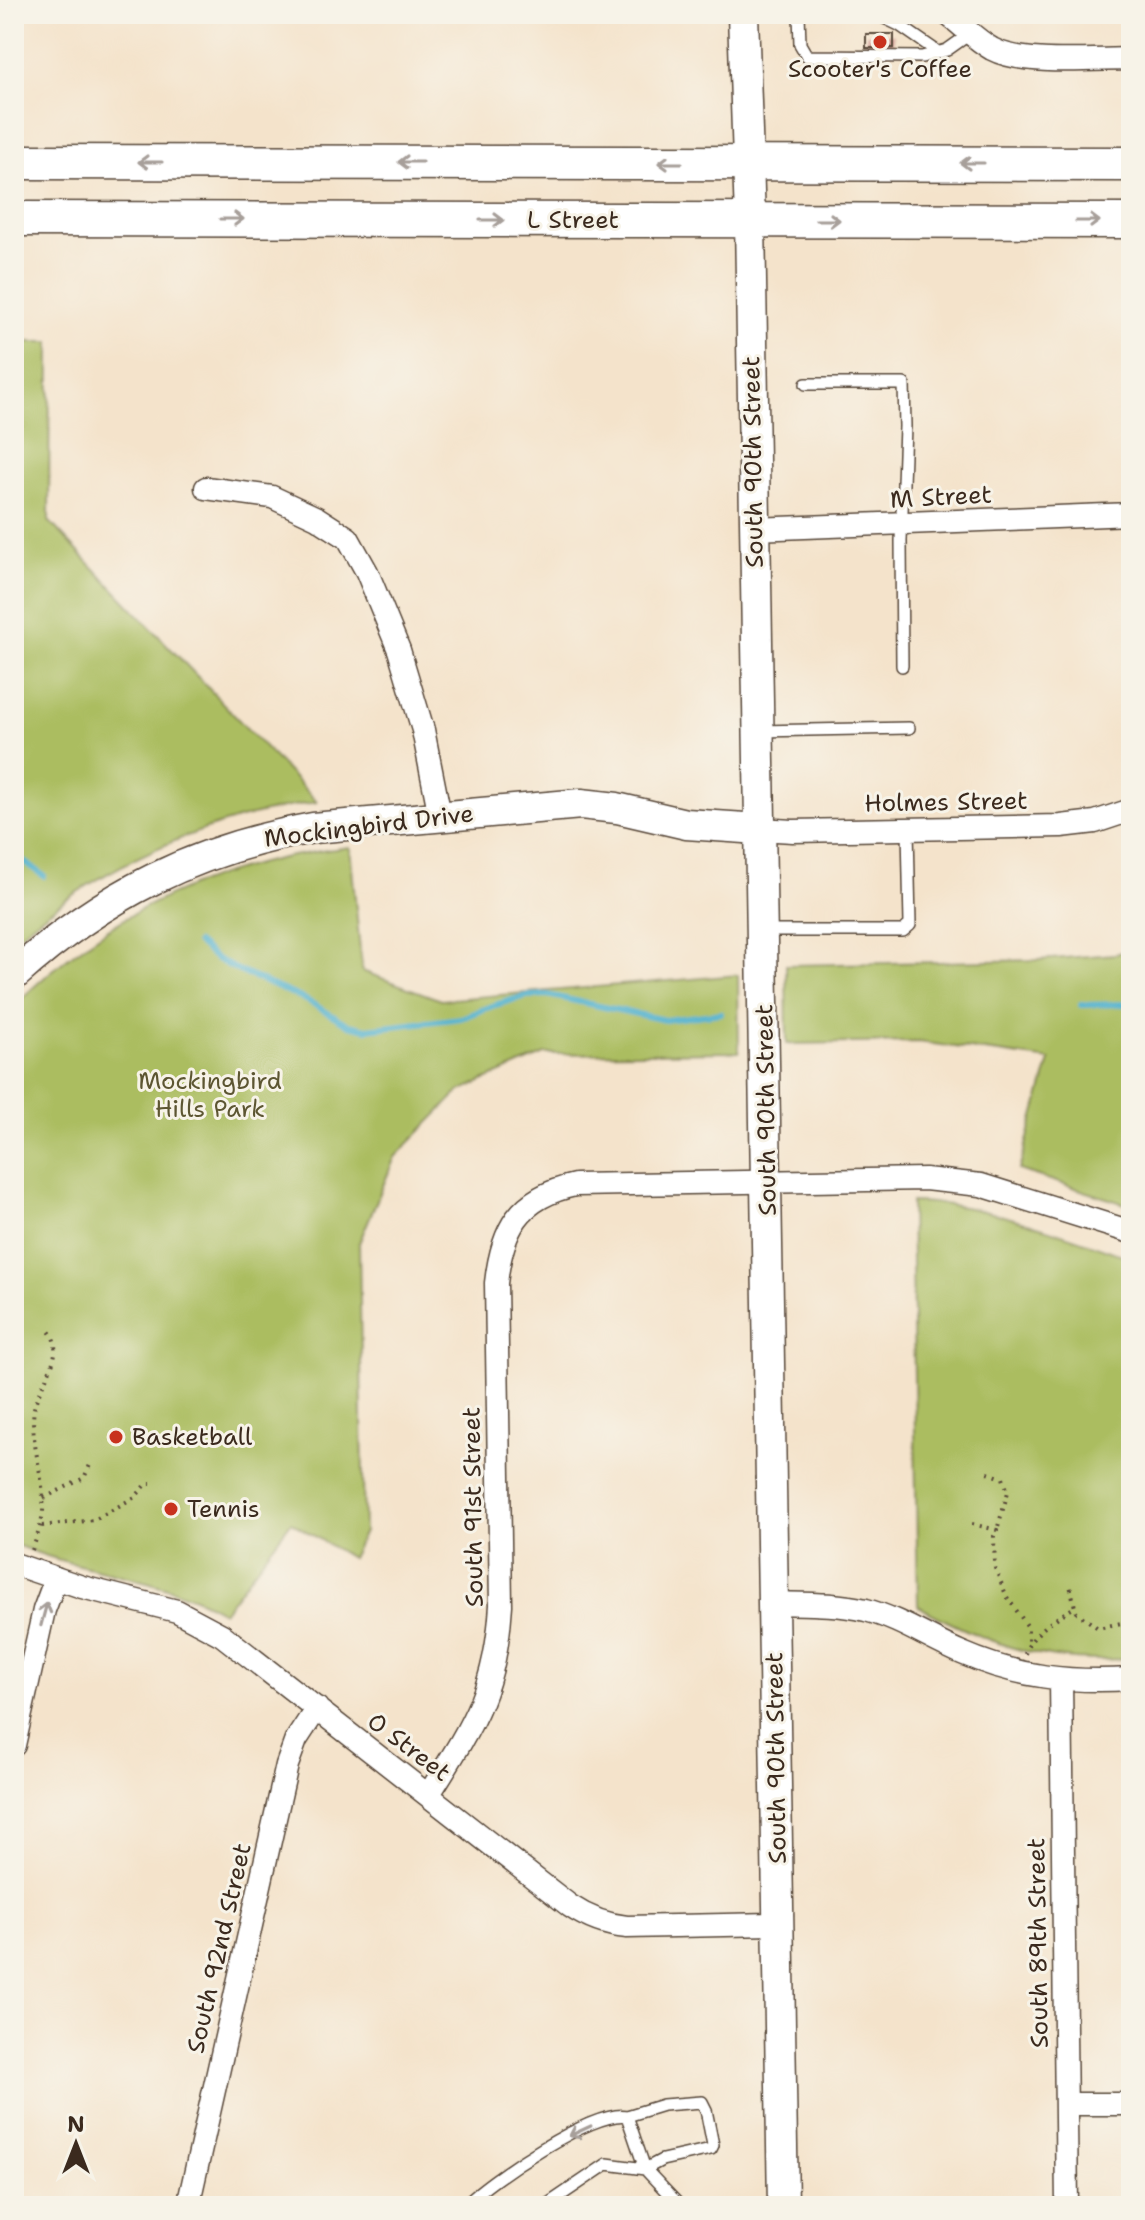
<svg xmlns="http://www.w3.org/2000/svg" width="1145" height="2220" font-family="'Shantell Sans',sans-serif">
  <style>
    .green { fill: #abbd60; stroke: #73743f; stroke-width: 2 }
    .lines { fill: none; stroke-linecap: round; stroke-linejoin: round }
    .stream { stroke: #4fb1ce; stroke-width: 6 }
    .building { fill: #d29891 }
    .lane-casing { stroke: #574638; stroke-width: 14 }
    .street-casing { stroke: #574638; stroke-width: 25 }
    .secondary-casing { stroke: #574638; stroke-width: 33 }
    .primary-casing { stroke: #574638; stroke-width: 37 }
    .path { stroke: #574638; stroke-width: 4; stroke-dasharray: 2 6; stroke-linecap: butt }
    .lane { stroke: #fff; stroke-width: 11 }
    .street { stroke: #fff; stroke-width: 22 }
    .secondary { stroke: #fff; stroke-width: 30 }
    .primary { stroke: #fff; stroke-width: 34 }
    .oneway { stroke: #a79f9a }
    .poi-dot { fill: #c8321e; stroke: #f7f3e8; stroke-width: 3 }
    .labels { text-anchor: middle; dominant-baseline: central; stroke-width: 6; stroke-linejoin: round; paint-order: stroke }
    .poi-label { font-size: 24px; fill: #3b2a1e; stroke: #f7f3e8; text-anchor: start }
    .street-label { font-size: 24px; fill: #3b2a1e; stroke: #f7f3e8 }
    .park-label { font-size: 24px; fill: #5d5632; stroke: #f7f3e8 }
  </style>
  <rect width="100%" height="100%" fill="#f7f3e8"/>
  <filter id="ink" filterUnits="userSpaceOnUse"><feTurbulence type="fractalNoise" baseFrequency=".0125" numOctaves="2"/><feDisplacementMap in="SourceGraphic" scale="16" xChannelSelector="R" yChannelSelector="G"/><feConvolveMatrix kernelMatrix="1 2 1 2 8 2 1 2 1" color-interpolation-filters="sRGB"/></filter>
  <filter id="wash" filterUnits="userSpaceOnUse"><feTurbulence type="fractalNoise" baseFrequency=".006" numOctaves="4" result="noise"/><feDisplacementMap in="SourceGraphic" scale="32" xChannelSelector="R" yChannelSelector="G"/><feGaussianBlur stdDeviation="1.8" result="paint"/><feColorMatrix in="noise" values="0 0 0 0 0 0 0 0 0 0 0 0 0 0 0 0 0 1.4 0 .05"/><feComposite in="paint" operator="in"/></filter>
  <g filter="url(#wash)">
    <rect width="100%" height="100%" fill="#f4e3cb"/>
    <path class="green" d="M 14,342 L 50,342 L 49,521 L 317,802 C 203,819 102,865 14,939 Z
      M 350,847 L 362,971 L 441,1000 L 738,975 L 739,1052 L 545,1054 L 460,1091 L 395,1157 L 359,1243 L 364,1532 L 351,1558 L 291,1522 L 223,1612 C 159,1575 82,1573 14,1544 L 14,1006 C 109,910 217,862 350,847 Z
      M 1131,949 L 1131,1206 L 1019,1170 L 1050,1060 L 919,1042 L 787,1044 L 786,965 L 1039,960 L 1115,954 Z
      M 911,1202 C 988,1203 1059,1234 1131,1258 L 1131,1658 C 1049,1667 989,1645 918,1606 Z"/>
    <g class="lines">
      <path class="stream" d="M 14,855 L 44,876
        M 197,943 L 215,958 L 239,971 L 306,1000 L 349,1025 L 367,1029 L 461,1018 L 495,1005 L 526,996 L 547,995 L 665,1020 L 721,1013
        M 1081,1005 L 1131,1004"/>
    </g>
    <g id="blocks">
      <path class="building" d="M 866,34 L 894,34 L 894,48 L 866,48 Z"/>
    </g>
  </g>
  <g filter="url(#ink)">
    <use href="#blocks" fill-opacity="0" stroke="#574638" stroke-width="2"/>
    <g class="lines">
      <g class="lane-casing">
        <path id="lane" d="M 799,14 L 800,44 L 807,56 L 922,57 L 947,50 L 971,33
          M 876,14 L 899,25 L 938,52
          M 806,384 L 904,384 L 905,426 L 901,541 L 902,666
          M 759,731 L 909,728
          M 763,931 L 903,931 L 910,925 L 908,829
          M 464,2206 C 487,2181 594,2109 627,2116 L 645,2169 L 662,2160 L 711,2149 L 713,2145 L 706,2110 L 702,2102 L 663,2105 L 627,2116
          M 545,2206 L 607,2164 L 645,2169 L 680,2206"/>
      </g>
      <g class="street-casing">
        <path id="street" d="M 947,14 C 962,25 976,40 992,49 C 1024,66 1094,59 1131,59
          M 206,488 L 272,497 L 317,518 L 348,538 L 367,572 L 399,650 L 423,730 L 440,816
          M 754,529 L 1131,514
          M 760,829 L 793,831 L 1061,826 L 1095,822 L 1131,810
          M 14,1564 L 82,1587 L 177,1611 L 222,1635 L 570,1906 C 588,1918 605,1925 627,1927 L 779,1924
          M 773,1603 C 804,1604 835,1603 866,1610 C 900,1619 929,1639 962,1653 C 1017,1677 1071,1683 1131,1679
          M 1061,1679 L 1067,2206
          M 14,1745 L 44,1610 L 56,1578
          M 429,1794 C 473,1724 496,1690 501,1605 L 496,1283 C 502,1229 519,1197 575,1185 L 925,1179 L 981,1185 L 1131,1232
          M 1066,2104 L 1131,2104
          M 188,2206 L 287,1765 L 296,1740 L 317,1708"/>
      </g>
      <g class="secondary-casing">
        <path id="secondary" d="M 743,14 L 750,220 L 783,2206
          M 14,975 C 103,895 195,849 313,828 L 581,804 L 617,808 L 686,824 L 760,829"/>
      </g>
      <g class="primary-casing">
        <path id="primary" d="M 14,162 L 1131,164
          M 14,219 L 1131,221"/>
      </g>
      <path class="path" d="M 988,1473 L 1003,1478 L 1008,1492 L 997,1530
        M 44,1498 L 84,1478 L 90,1465
        M 972,1524 L 997,1530 L 994,1536 L 995,1568 L 1007,1597 L 1028,1627 L 1028,1643
        M 42,1526 L 94,1520 L 135,1497 L 147,1484 L 151,1484
        M 32,1550 C 39,1532 45,1515 43,1496 C 41,1467 30,1438 34,1409 C 38,1383 70,1353 47,1329
        M 1025,1654 C 1030,1634 1057,1617 1075,1607 L 1070,1585 L 1076,1612 L 1098,1628 L 1126,1622"/>
      <use href="#lane" class="lane"/>
      <use href="#street" class="street"/>
      <use href="#secondary" class="secondary"/>
      <use href="#primary" class="primary"/>
    </g>
    <defs><path id="oneway-shaft" d="M-6 0H5M1.5-3L5.5 0L1.5 3" fill="none" stroke-width="1.6" stroke-linecap="round" stroke-linejoin="round" transform="scale(2)"/></defs>
    <g class="oneway">
      <use href="#oneway-shaft" transform="translate(150 162) rotate(-180)"/>
      <use href="#oneway-shaft" transform="translate(410 162) rotate(-180)"/>
      <use href="#oneway-shaft" transform="translate(670 163) rotate(-180)"/>
      <use href="#oneway-shaft" transform="translate(972 163) rotate(-180)"/>
      <use href="#oneway-shaft" transform="translate(232 219)"/>
      <use href="#oneway-shaft" transform="translate(492 220)"/>
      <use href="#oneway-shaft" transform="translate(828 220)"/>
      <use href="#oneway-shaft" transform="translate(1088 221)"/>
      <use href="#oneway-shaft" transform="translate(44 1614) rotate(-75)"/>
      <use href="#oneway-shaft" transform="translate(580 2131) rotate(155)"/>
    </g>
  </g>
  <g class="poi-dot">
    <circle cx="880" cy="42" r="8"/>
    <circle cx="116" cy="1437" r="8"/>
    <circle cx="171" cy="1509" r="8"/>
  </g>
  <g class="labels">
    <g class="poi-label">
      <text x="880" y="69" text-anchor="middle">Scooter's Coffee</text>
      <text x="132" y="1437">Basketball</text>
      <text x="187" y="1509">Tennis</text>
    </g>
    <g class="street-label">
      <text x="573" y="220">L Street</text>
      <text transform="translate(753 462) rotate(-91)">South 90th Street</text>
      <text transform="translate(941 497) rotate(-3)">M Street</text>
      <text transform="translate(946 802) rotate(-1)">Holmes Street</text>
      <text transform="translate(369 826) rotate(-7)">Mockingbird Drive</text>
      <text transform="translate(766 1110) rotate(-91)">South 90th Street</text>
      <text transform="translate(473 1507) rotate(-91)">South 91st Street</text>
      <text transform="translate(409 1747) rotate(37)">O Street</text>
      <text transform="translate(776 1758) rotate(-91)">South 90th Street</text>
      <text transform="translate(1038 1943) rotate(-91)">South 89th Street</text>
      <text transform="translate(219 1948) rotate(-77)">South 92nd Street</text>
    </g>
    <g class="park-label">
      <text x="210" y="1081">Mockingbird<tspan x="210" dy="28">Hills Park</tspan></text>
    </g>
  </g>
  <rect width="1145" height="2220" fill="none" stroke="#f7f3e8" stroke-width="48"/>
  <g transform="translate(76 2144)" stroke="#f7f3e8" stroke-width="6" paint-order="stroke">
  <path d="M0-6L14 30L0 20L-14 30Z" fill="#3b2a1e"/>
  <text y="-12" font-size="22" font-weight="bold" text-anchor="middle" fill="#3b2a1e">N</text>
  </g>
</svg>
